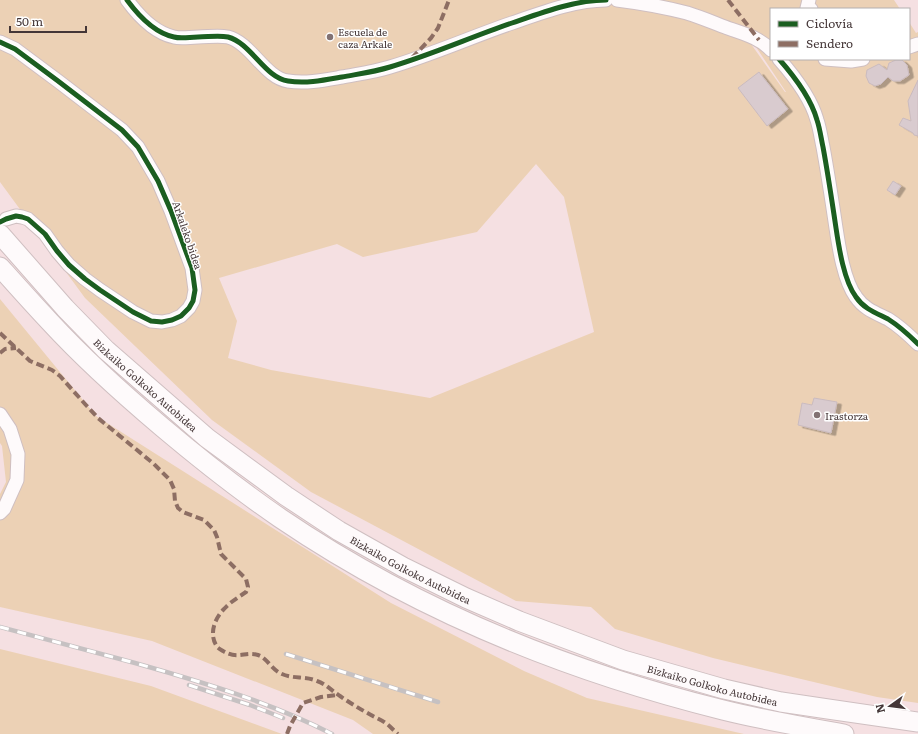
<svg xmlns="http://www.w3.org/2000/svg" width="918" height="734" font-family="Literata,serif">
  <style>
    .green { fill: #ecd1b5; fill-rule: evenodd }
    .building { fill: #d9cbcf; stroke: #cabbbf; filter: url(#shadow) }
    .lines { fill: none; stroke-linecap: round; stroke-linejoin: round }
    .minor-casing { stroke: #cfbfc1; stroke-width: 15 }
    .highway-casing { stroke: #cfbfc1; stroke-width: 21 }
    .minor { stroke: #fefafb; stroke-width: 13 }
    .highway { stroke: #fefafb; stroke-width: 19 }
    .rail-casing { stroke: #c6c1c2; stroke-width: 4.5 }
    .rail { stroke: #fff; stroke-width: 3; stroke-dasharray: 9; stroke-linecap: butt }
    .quiet { stroke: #8d6e63; stroke-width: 4; stroke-dasharray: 8 4; stroke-linecap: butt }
    .cycleway-casing { stroke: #fff; stroke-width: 8 }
    .cycleway { stroke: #1b5e20; stroke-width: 5 }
    .poi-dot { fill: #827273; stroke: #fff; stroke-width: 1.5 }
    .labels { text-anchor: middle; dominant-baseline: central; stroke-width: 3; stroke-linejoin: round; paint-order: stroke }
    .poi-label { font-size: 10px; fill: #443637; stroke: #fff; text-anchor: start }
    .street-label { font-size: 10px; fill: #443637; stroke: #fff }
  </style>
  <defs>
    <filter id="shadow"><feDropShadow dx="4.5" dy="2.5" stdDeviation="0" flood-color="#0004"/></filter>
  </defs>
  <rect width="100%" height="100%" fill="#f5e0e2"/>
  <path class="green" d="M 0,0 L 894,0 L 900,9 L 771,9 L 771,59 L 909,59 L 909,22 L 916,33 L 918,32 L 918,703 L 877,697 L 713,658 L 615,629 L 591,607 L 516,601 L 311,492 L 212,420 L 85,298 L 0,182 ZM 751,44 L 754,44 L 786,92 L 785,92 ZM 536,164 L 564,197 L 594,332 L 430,398 L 271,370 L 228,358 L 237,321 L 219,278 L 337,244 L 363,257 L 477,232 Z
    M 0,299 L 96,416 L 391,603 L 524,671 L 587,698 L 744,734 L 373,734 L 353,720 L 152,641 L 0,607 L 0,494 L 6,482 L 2,446 L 0,443 Z
    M 0,649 L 151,686 L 282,734 L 0,734 Z"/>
  <path class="building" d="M 896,60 L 902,60 L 907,65 L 909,75 L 900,81 L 893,81 L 888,77 L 881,84 L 875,86 L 869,83 L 866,76 L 867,70 L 879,64 L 887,70 L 889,63 Z
    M 759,72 L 788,109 L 767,126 L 738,88 Z
    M 918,80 L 918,136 L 914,135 L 913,133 L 899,125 L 903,118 L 911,121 L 908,101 Z
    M 893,181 L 901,186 L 895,195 L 887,190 Z
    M 814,398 L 837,402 L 831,433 L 798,425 L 802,403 L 812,405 Z"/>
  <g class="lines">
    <g class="minor-casing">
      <path id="minor" d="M 127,0 C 138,15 155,33 174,37 C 181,39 190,37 198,37 C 208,37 218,35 228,37 C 251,43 265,78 288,81 C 306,84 325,80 342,77 C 358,74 374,72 390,67 C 431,55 471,37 512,23 C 541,13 575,0 606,0
        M 617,0 C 641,3 664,7 687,13 C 700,17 712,22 725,27 C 741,33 759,37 771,50
        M 809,0 L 807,8 L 811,9
        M 0,42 L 15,49 L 58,81 L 122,130 L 138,147 L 158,181 L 171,211 L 192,268 L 195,290 L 193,301 L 189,308 L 181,316 L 172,320 L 162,322 L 151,321 L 133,312 L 100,290 L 85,279 L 69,265 L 57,251 L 45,234 L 28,219 L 22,217 L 16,216 L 6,219
        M 909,47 L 918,44
        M 779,59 C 794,76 811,98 817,120 C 820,129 821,138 823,147 C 828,174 832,201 836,228 C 839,248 844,281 856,297 C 864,309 876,313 888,319 C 899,326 909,335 918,344
        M 825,59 L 851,61 L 863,59
        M 0,414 L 10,429 L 18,454 L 17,480 L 4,509 L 0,513"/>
    </g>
    <g class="highway-casing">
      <g id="highway">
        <path id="s1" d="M 0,234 L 65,308 L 106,350 L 207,438 L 286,496 L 339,531 L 403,567 L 466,598 L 519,621 L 623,660 L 724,689 L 781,702 L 828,709 L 918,722"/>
        <path d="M 0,267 C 17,286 33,304 50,322 C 85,360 123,394 162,427 C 200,459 239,490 280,518 C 414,609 566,671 723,710 C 763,720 804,727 844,734"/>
      </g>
    </g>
    <use href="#minor" class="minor"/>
    <use href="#highway" class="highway"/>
    <g class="rail-casing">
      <path id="rail" d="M 0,627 C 45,639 90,651 135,663 C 202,682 270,702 332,734
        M 286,654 L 438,702
        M 189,685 L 250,705 L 283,718"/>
    </g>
    <use href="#rail" class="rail"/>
    <path class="quiet" d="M 728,0 L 759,40
      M 412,58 L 431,38 L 438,28 L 449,0
      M 0,333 L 30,361 L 52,370 L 60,376 L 85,404 L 98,418 L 154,464 L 170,480 L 174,489 L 175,501 L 178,508 L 183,512 L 204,520 L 214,530 L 217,537 L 221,554 L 246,579 L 248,587 L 247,590 L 246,592 C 239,597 230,602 224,609 C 215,618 209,633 216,645 C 217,648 220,649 223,651 C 238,660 245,651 258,655 C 267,658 272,670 282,674 C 293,679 306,676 317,681 C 326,684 332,691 340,696 C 350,703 360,709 371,715 C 376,718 382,720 387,724 C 391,727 394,731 398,734
      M 0,353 L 5,349 L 16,348
      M 287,734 L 290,726 L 303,703 L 321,697 L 338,695"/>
    <g class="cycleway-casing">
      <path id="cycleway" d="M 127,0 C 138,15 155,33 174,37 C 181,39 190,37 198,37 C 208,37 218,35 228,37 C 251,43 265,78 288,81 C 306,84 325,80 342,77 C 358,74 374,72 390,67 C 431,55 471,37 512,23 C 541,13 575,0 606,0
        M 0,42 L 15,49 L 58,81 L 122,130 L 138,147 L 158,181 L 171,211 L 192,268 L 195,290 L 193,301 L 189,308 L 181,316 L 172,320 L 162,322 L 151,321 L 133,312 L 100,290 L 85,279 L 69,265 L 57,251 L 45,234 L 28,219 L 22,217 L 16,216 L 6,219 L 0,222
        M 779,59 C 794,76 811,98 817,120 C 820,129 821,138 823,147 C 828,174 832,201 836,228 C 839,248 844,281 856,297 C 864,309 876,313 888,319 C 899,326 909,335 918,344"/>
    </g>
    <use href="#cycleway" class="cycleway"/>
  </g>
  <g class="poi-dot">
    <circle cx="330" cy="37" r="4"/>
    <circle cx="817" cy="415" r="4"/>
  </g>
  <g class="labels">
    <g class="poi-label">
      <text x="338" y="31">Escuela de<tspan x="338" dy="12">caza Arkale</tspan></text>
      <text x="825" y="415">Irastorza</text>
    </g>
    <g class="street-label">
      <text transform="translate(188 235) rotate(71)">Arkaleko bidea</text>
      <text stroke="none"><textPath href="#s1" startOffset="210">Bizkaiko Golkoko Autobidea</textPath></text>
      <text stroke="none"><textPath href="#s1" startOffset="534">Bizkaiko Golkoko Autobidea</textPath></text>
      <text stroke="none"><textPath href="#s1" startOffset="858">Bizkaiko Golkoko Autobidea</textPath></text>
    </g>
  </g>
  <rect x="770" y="8" width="140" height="52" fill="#ffffff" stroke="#b4afaf"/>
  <rect x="778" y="21" width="20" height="6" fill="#1b5e20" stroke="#b4afaf"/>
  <text x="806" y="28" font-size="12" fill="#443637">Ciclovía</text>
  <rect x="778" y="41" width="20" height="6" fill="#8d6e63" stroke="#b4afaf"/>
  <text x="806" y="48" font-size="12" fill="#443637">Sendero</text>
  <g transform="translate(890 706) rotate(256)" stroke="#ffffff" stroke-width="3" paint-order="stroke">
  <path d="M0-3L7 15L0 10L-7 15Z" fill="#443637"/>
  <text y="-6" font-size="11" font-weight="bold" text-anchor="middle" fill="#443637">N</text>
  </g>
  <path d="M10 26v6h76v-6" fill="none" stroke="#443637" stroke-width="2"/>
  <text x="16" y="26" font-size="12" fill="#443637" stroke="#ffffff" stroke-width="3" paint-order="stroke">50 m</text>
</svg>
